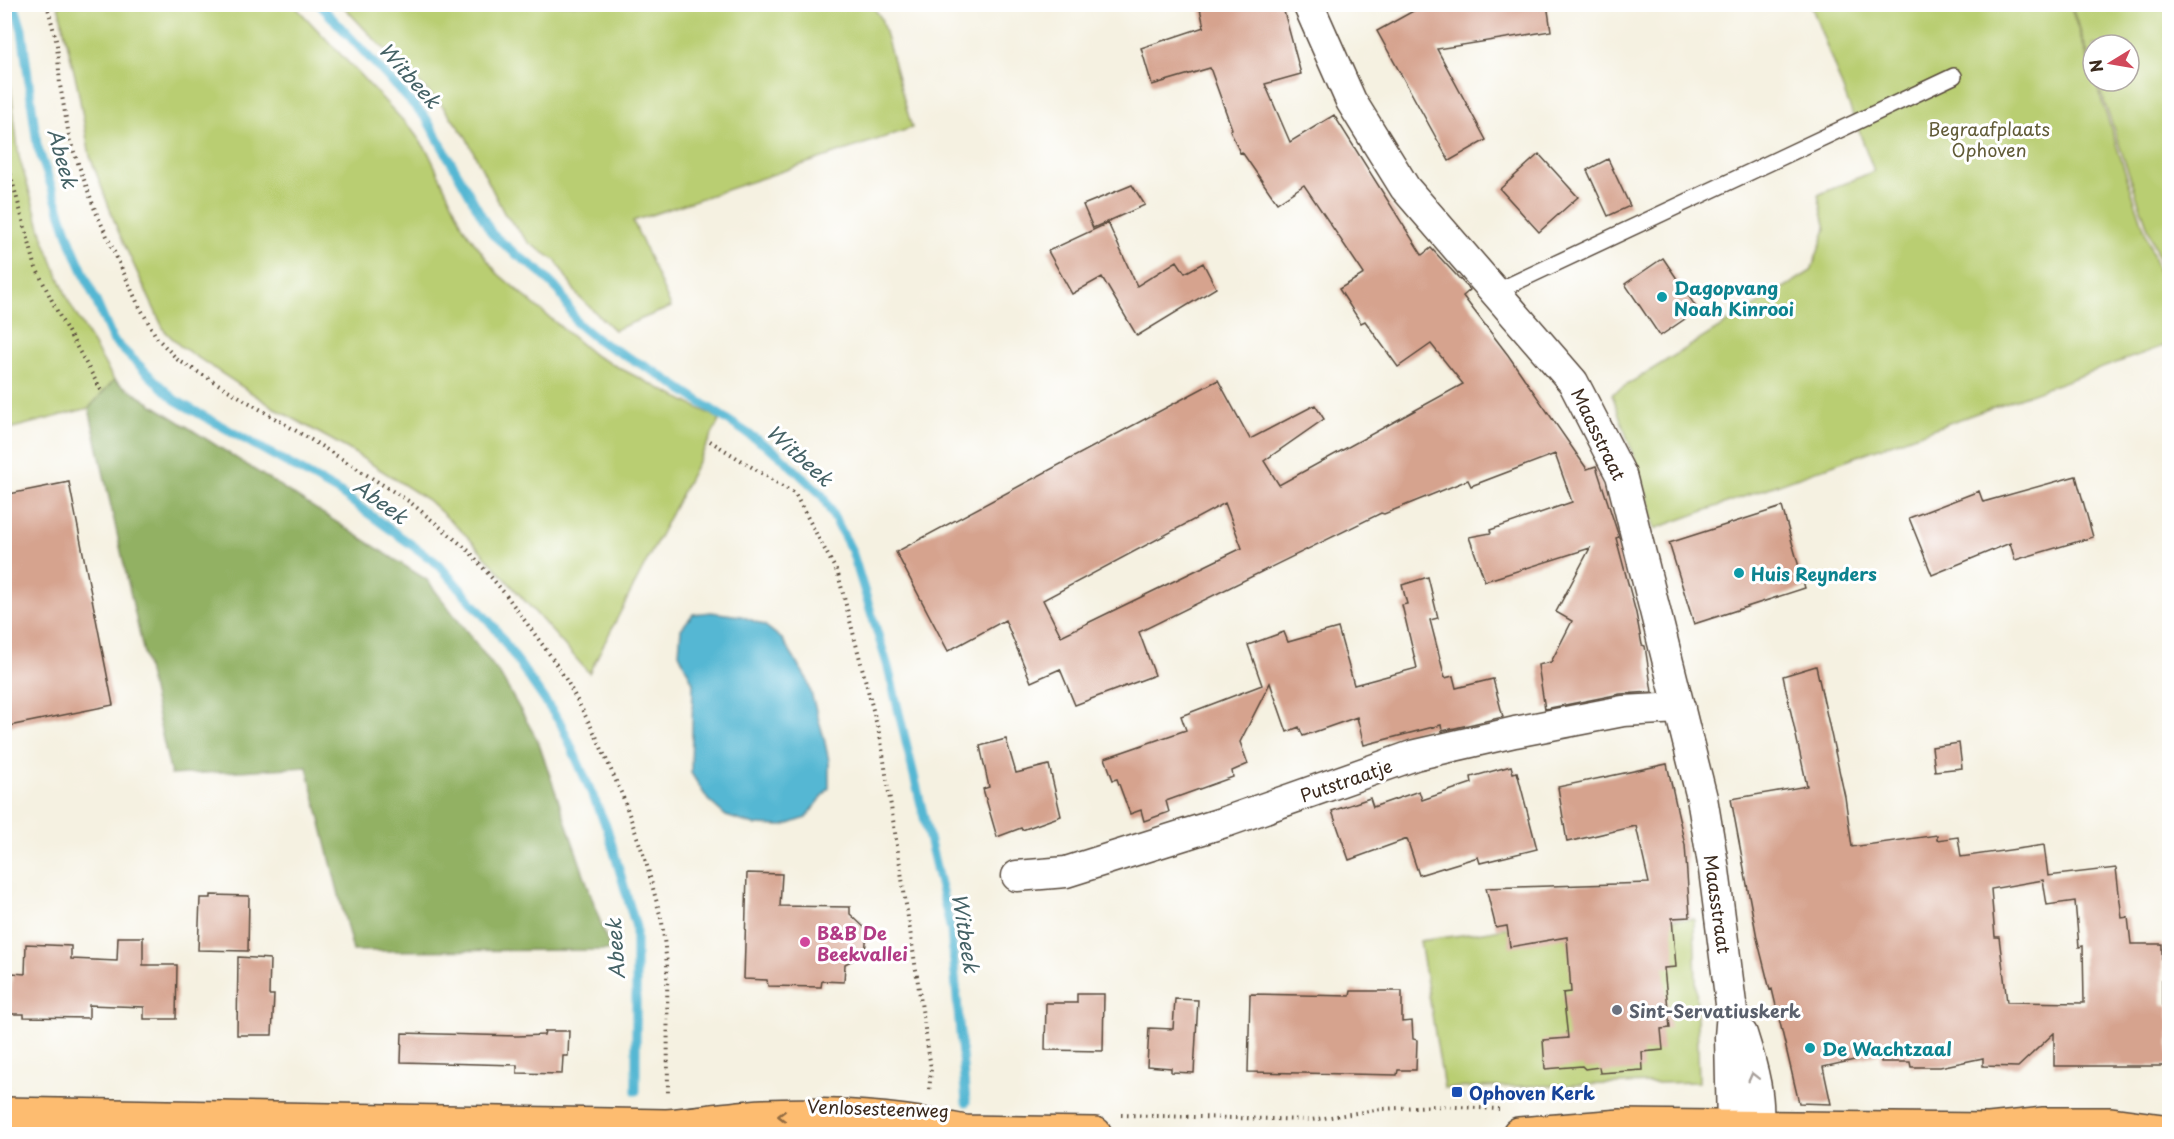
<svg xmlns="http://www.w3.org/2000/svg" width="2174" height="1139" font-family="'Playpen Sans',sans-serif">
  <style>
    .green { fill: #b9ce72; stroke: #7a7c48; stroke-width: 1.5 }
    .forest { fill: #92b164; stroke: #666e41; stroke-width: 1.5 }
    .water { fill: #55b7d3; stroke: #487078; stroke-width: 1.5 }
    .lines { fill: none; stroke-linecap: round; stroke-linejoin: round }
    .stream { stroke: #55b7d3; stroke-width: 9 }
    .building { fill: #d6a38e; fill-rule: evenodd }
    .service-casing { stroke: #57483b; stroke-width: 18 }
    .minor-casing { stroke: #57483b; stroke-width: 33 }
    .primary-casing { stroke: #57483b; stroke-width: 36 }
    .path { stroke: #57483b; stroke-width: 4; stroke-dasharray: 1.5 4.5; stroke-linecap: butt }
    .service { stroke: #fff; stroke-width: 15 }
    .minor { stroke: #fff; stroke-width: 30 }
    .primary { stroke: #fdbc70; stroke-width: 33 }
    .oneway { stroke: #a79f9a }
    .oneway2 { stroke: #926c43 }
    .culture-dot { fill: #0f9aa8; stroke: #fff; stroke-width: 2 }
    .hotel-dot { fill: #d1479c; stroke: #fff; stroke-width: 2 }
    .worship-dot { fill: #6b7280; stroke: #fff; stroke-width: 2 }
    .transit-dot { fill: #1a4fb4; stroke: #fff; stroke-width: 2 }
    .labels { text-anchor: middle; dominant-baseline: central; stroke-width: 6; stroke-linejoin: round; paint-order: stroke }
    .park-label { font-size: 18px; fill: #615b37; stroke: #fff }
    .culture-label { font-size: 18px; font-weight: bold; fill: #0d838f; stroke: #fff; text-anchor: start }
    .street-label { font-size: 18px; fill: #3b2a1e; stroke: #fff }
    .hotel-label { font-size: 18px; font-weight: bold; fill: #b23c85; stroke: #fff; text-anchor: start }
    .worship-label { font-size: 18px; font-weight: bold; fill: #5b616d; stroke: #fff; text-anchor: start }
    .transit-label { font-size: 18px; font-weight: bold; fill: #164399; stroke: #fff; text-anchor: start }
    .water-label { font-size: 20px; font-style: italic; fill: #456266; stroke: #fff }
  </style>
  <rect width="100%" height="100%" fill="#fff"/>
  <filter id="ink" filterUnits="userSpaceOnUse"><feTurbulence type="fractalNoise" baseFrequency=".0167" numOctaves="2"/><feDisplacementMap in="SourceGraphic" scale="12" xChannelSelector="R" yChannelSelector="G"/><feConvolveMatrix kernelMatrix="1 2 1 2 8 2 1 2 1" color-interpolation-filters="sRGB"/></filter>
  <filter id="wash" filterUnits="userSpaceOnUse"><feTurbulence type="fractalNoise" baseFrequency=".008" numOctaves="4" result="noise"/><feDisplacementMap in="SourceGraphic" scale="24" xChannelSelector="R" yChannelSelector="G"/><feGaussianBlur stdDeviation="1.35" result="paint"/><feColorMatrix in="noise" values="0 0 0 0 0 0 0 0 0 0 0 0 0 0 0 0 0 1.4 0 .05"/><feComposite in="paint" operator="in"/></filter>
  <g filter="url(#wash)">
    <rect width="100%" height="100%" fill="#f5f1e1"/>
    <path class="green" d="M 58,5 L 294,5 L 412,130 L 428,152 L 464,228 L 497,273 L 594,355 L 720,419 L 589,673 L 469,538 L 428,500 L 348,449 L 276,409 L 180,346 L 164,330 L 118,231 L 90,156 L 77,84 Z
      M 342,5 L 872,5 L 881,18 L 912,128 L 633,221 L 671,307 L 614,330 L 578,296 L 556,261 L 529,243 L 504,213 L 466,137 L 441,104 L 375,40 Z
      M 1811,5 L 2070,5 L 2093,74 L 2093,81 L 2095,81 L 2169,303 L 2169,344 L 1654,529 L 1650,504 L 1612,394 L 1811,271 L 1826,229 L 1818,195 L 1874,171 Z
      M 2071,5 L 2169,5 L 2169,289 L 2097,81 L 2129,81 L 2129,45 L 2093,45 L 2093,68 Z
      M 4,35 L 19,157 L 44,240 L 69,302 L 114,380 L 89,408 L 5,430 Z
      M 1694,919 L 1699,1082 L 1444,1088 L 1420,941 L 1490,931 L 1535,922 Z"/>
    <path class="forest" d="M 114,380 L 427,580 L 501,676 L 538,741 L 610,950 L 353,951 L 307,767 L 171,775 L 89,408 Z"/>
    <path class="water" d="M 711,612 L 741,616 L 764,625 L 782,639 L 807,679 L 824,738 L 829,761 L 829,788 L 806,818 L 783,826 L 754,825 L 726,816 L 708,800 L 691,773 L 693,683 L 679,653 L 681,629 L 693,614 Z"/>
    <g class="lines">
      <path class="stream" d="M 14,4 L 22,30 L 37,145 L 72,246 L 113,340 L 175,400 L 339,492 L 438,564 L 494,627 L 561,724 L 607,828 L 636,927 L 636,1091
        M 319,4 L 426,118 L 492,234 L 517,255 L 538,270 L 560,292 L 577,323 L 599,341 L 657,373 L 777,453 L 822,495 L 852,551 L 888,667 L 951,930 L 966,1102"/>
    </g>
    <g id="blocks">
      <path class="building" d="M 1199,4 L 1282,4 L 1301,74 L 1265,84 L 1290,142 L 1334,115 L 1422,255 L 1431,248 L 1470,290 L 1463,296 L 1508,355 L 1587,469 L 1596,466 L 1619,537 L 1616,538 L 1636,613 L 1642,645 L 1645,646 L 1652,692 L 1620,694 L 1545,709 L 1538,665 L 1551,662 L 1572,621 L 1556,612 L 1590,548 L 1485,581 L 1469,537 L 1491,533 L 1490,530 L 1572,502 L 1555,454 L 1471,486 L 1468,480 L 1384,514 L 1381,513 L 1139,632 L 1155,675 L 1075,705 L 1060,669 L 1031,682 L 1005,620 L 948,651 L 896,552 L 1218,380 L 1250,439 L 1315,405 L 1324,419 L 1264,461 L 1279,485 L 1463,384 L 1431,344 L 1398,367 L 1365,321 L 1361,323 L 1339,289 L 1364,274 L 1304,185 L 1277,203 L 1242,152 L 1240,153 L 1230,130 L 1232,129 L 1210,68 L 1152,85 L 1141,48 L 1204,27 ZM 1225,503 L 1242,548 L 1061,636 L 1043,600 Z
        M 1444,4 L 1547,4 L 1551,31 L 1437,49 L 1486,140 L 1449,161 L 1377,31 L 1415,10 Z
        M 1539,154 L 1578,197 L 1539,232 L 1500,189 Z
        M 1608,159 L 1630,206 L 1608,216 L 1587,170 Z
        M 1132,185 L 1145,205 L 1093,228 L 1083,205 Z
        M 1108,223 L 1137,286 L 1177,261 L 1185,273 L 1203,263 L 1216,288 L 1137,336 L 1102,277 L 1072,294 L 1048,251 Z
        M 1663,258 L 1698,310 L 1660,336 L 1625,284 Z
        M 2076,476 L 2093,537 L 2015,560 L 2010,543 L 1932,575 L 1909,518 L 1979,491 L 1983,502 Z
        M 69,482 L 113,705 L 4,727 L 4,495 Z
        M 1782,507 L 1805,588 L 1694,624 L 1669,543 Z
        M 1428,577 L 1438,618 L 1430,620 L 1445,678 L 1453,676 L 1456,688 L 1493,679 L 1503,717 L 1442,731 L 1441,725 L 1364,745 L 1357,717 L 1303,736 L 1299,727 L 1287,732 L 1270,683 L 1240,742 L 1248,764 L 1232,771 L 1233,777 L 1166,801 L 1169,812 L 1144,821 L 1141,810 L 1130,814 L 1117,779 L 1113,780 L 1105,758 L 1186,730 L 1181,716 L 1262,685 L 1248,645 L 1284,632 L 1288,642 L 1338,628 L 1354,685 L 1417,668 L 1402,605 L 1407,604 L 1402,585 Z
        M 1816,666 L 1845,797 L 1852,847 L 1937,835 L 1937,840 L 1958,837 L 1961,857 L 2044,845 L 2048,876 L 2116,868 L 2122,918 L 2128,917 L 2131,944 L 2162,944 L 2162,1005 L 2169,1005 L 2169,1066 L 2054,1066 L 2054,1033 L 2018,1067 L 1983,1066 L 1983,1058 L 1940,1067 L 1911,1067 L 1910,1062 L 1881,1062 L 1881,1054 L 1823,1067 L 1831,1104 L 1799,1103 L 1772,989 L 1770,990 L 1757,938 L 1731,799 L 1807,786 L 1783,676 ZM 2043,880 L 2047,905 L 2075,901 L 2079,947 L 2083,946 L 2084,1003 L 2007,1002 L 1999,937 L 1995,937 L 1991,889 Z
        M 1006,739 L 1016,773 L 1049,765 L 1061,816 L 1022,830 L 1021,828 L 997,837 L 983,789 L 989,787 L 980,746 Z
        M 1959,743 L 1962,768 L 1935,771 L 1932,747 Z
        M 1667,764 L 1685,845 L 1690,917 L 1672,918 L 1676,967 L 1664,968 L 1670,1028 L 1661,1029 L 1663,1050 L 1642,1052 L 1643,1070 L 1600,1073 L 1599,1067 L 1585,1069 L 1582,1066 L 1545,1069 L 1543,1040 L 1568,1038 L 1563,993 L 1571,992 L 1567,937 L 1510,947 L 1507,926 L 1496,928 L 1486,888 L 1649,883 L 1636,826 L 1567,842 L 1558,787 Z
        M 1511,766 L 1513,773 L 1517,772 L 1537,849 L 1480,863 L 1478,857 L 1419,875 L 1407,839 L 1349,860 L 1332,811 L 1370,798 L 1373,807 L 1419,791 L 1422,800 L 1472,783 L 1471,777 Z
        M 747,873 L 782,874 L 780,906 L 850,907 L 850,914 L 867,930 L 865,954 L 845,964 L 844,982 L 822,981 L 821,987 L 768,986 L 767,980 L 744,979 Z
        M 211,895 L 249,896 L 248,951 L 198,950 L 200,898 L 211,898 Z
        M 118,937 L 143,937 L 143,965 L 177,965 L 176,1019 L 144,1019 L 144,1007 L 89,1005 L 89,1018 L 24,1017 L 24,1014 L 10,1014 L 12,973 L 25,974 L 26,944 L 71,946 L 71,959 L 117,961 Z
        M 238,957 L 270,959 L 269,995 L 274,995 L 272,1035 L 237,1035 Z
        M 1351,991 L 1402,991 L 1402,1022 L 1412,1021 L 1413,1039 L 1417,1040 L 1416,1070 L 1398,1070 L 1397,1075 L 1248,1072 L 1250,994 L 1350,996 Z
        M 1077,994 L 1104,994 L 1103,1051 L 1045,1050 L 1046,1003 L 1077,1003 Z
        M 1175,999 L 1198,1000 L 1194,1073 L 1171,1072 L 1171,1068 L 1147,1066 L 1149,1028 L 1173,1029 Z
        M 545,1031 L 569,1031 L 568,1056 L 563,1056 L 562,1074 L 517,1073 L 517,1065 L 401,1062 L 402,1033 L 517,1036 L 544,1035 Z"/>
    </g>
  </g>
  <g filter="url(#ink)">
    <use href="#blocks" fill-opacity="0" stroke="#57483b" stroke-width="1.5"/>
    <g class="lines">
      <g class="service-casing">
        <path id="service" d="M 1495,292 L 1954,76"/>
      </g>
      <g class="minor-casing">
        <path id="minor" d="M 1308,4 L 1351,101 L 1405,188 L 1573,382 L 1621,475 L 1702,798 L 1714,870 L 1732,1012 L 1730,1037 L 1732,1127 L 1735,1134
          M 1017,876 L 1066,872 L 1228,821 L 1415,755 L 1515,732 L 1623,711 L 1680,708
          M 1742,1034 C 1750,1059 1766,1110 1754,1134"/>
      </g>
      <g class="primary-casing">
        <path id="primary" d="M 4,1114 L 667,1126 C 699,1123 732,1118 764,1116 C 831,1113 899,1118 965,1132
          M 947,1134 L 965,1132 L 1095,1134
          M 1519,1134 L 1621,1126 L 1989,1130 L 2044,1124 L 2111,1124 L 2170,1132"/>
      </g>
      <path class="path" d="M 47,4 L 57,44 L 60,85 L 70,141 L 95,210 L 137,302 L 157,338 L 178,360 L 313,441 L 410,502 L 469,551 L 506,595 L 550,655 L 567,681 L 596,736 L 623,797 L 646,862 L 662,922 L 667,964 L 668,1095
        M 4,151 L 36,268 L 61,319 L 101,390
        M 710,441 L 795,494 L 838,574 L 881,741 L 931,1068 L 929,1093
        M 1121,1115 L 1311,1120 L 1382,1109 L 1435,1106 L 1499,1109"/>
      <use href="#service" class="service"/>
      <use href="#minor" class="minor"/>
      <use href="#primary" class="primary"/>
    </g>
    <defs><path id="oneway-chevron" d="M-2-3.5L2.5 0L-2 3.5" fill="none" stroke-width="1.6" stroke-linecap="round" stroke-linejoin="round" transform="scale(1.5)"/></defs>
    <use class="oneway" href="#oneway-chevron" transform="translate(1753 1077) rotate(-104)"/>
    <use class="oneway2" href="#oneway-chevron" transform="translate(782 1116) rotate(-180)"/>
  </g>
  <g class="culture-dot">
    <circle cx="1662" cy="297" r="6"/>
    <circle cx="1739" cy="573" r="6"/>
    <circle cx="1810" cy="1048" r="6"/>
  </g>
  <circle class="hotel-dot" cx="805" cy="942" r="6"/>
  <circle class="worship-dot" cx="1617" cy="1010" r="6"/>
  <rect class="transit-dot" x="1451" y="1086" width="12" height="12" rx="3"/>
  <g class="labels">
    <g class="park-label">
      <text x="1989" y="128">Begraafplaats<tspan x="1989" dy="21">Ophoven</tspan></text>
    </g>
    <g class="culture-label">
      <text x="1674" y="287">Dagopvang<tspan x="1674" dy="21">Noah Kinrooi</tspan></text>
      <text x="1751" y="573">Huis Reynders</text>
      <text x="1822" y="1048">De Wachtzaal</text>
    </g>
    <g class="street-label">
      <text transform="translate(1599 434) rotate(64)">Maasstraat</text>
      <text transform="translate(1346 780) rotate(-19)">Putstraatje</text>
      <text transform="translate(1718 904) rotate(82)">Maasstraat</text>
      <text transform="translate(878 1108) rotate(2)">Venlosesteenweg</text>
    </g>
    <g class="hotel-label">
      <text x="817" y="932">B&amp;B De<tspan x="817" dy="21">Beekvallei</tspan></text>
    </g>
    <g class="worship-label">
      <text x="1629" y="1010">Sint-Servatiuskerk</text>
    </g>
    <g class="transit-label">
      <text x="1469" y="1092">Ophoven Kerk</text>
    </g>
    <g class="water-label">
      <text transform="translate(410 75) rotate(48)">Witbeek</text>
      <text transform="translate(63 158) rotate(74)">Abeek</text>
      <text transform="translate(800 455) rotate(42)">Witbeek</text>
      <text transform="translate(381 501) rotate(36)">Abeek</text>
      <text transform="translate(966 933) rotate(81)">Witbeek</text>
      <text transform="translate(615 949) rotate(-94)">Abeek</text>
    </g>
  </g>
  <rect width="2174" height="1139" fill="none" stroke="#fff" stroke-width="24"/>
  <g transform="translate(2111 63) rotate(259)"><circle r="28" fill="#ffffff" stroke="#b1aaa5" stroke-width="1.5"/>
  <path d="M0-4.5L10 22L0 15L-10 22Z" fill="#d1495b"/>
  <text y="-9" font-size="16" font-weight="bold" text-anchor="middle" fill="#3b2a1e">N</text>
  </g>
</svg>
